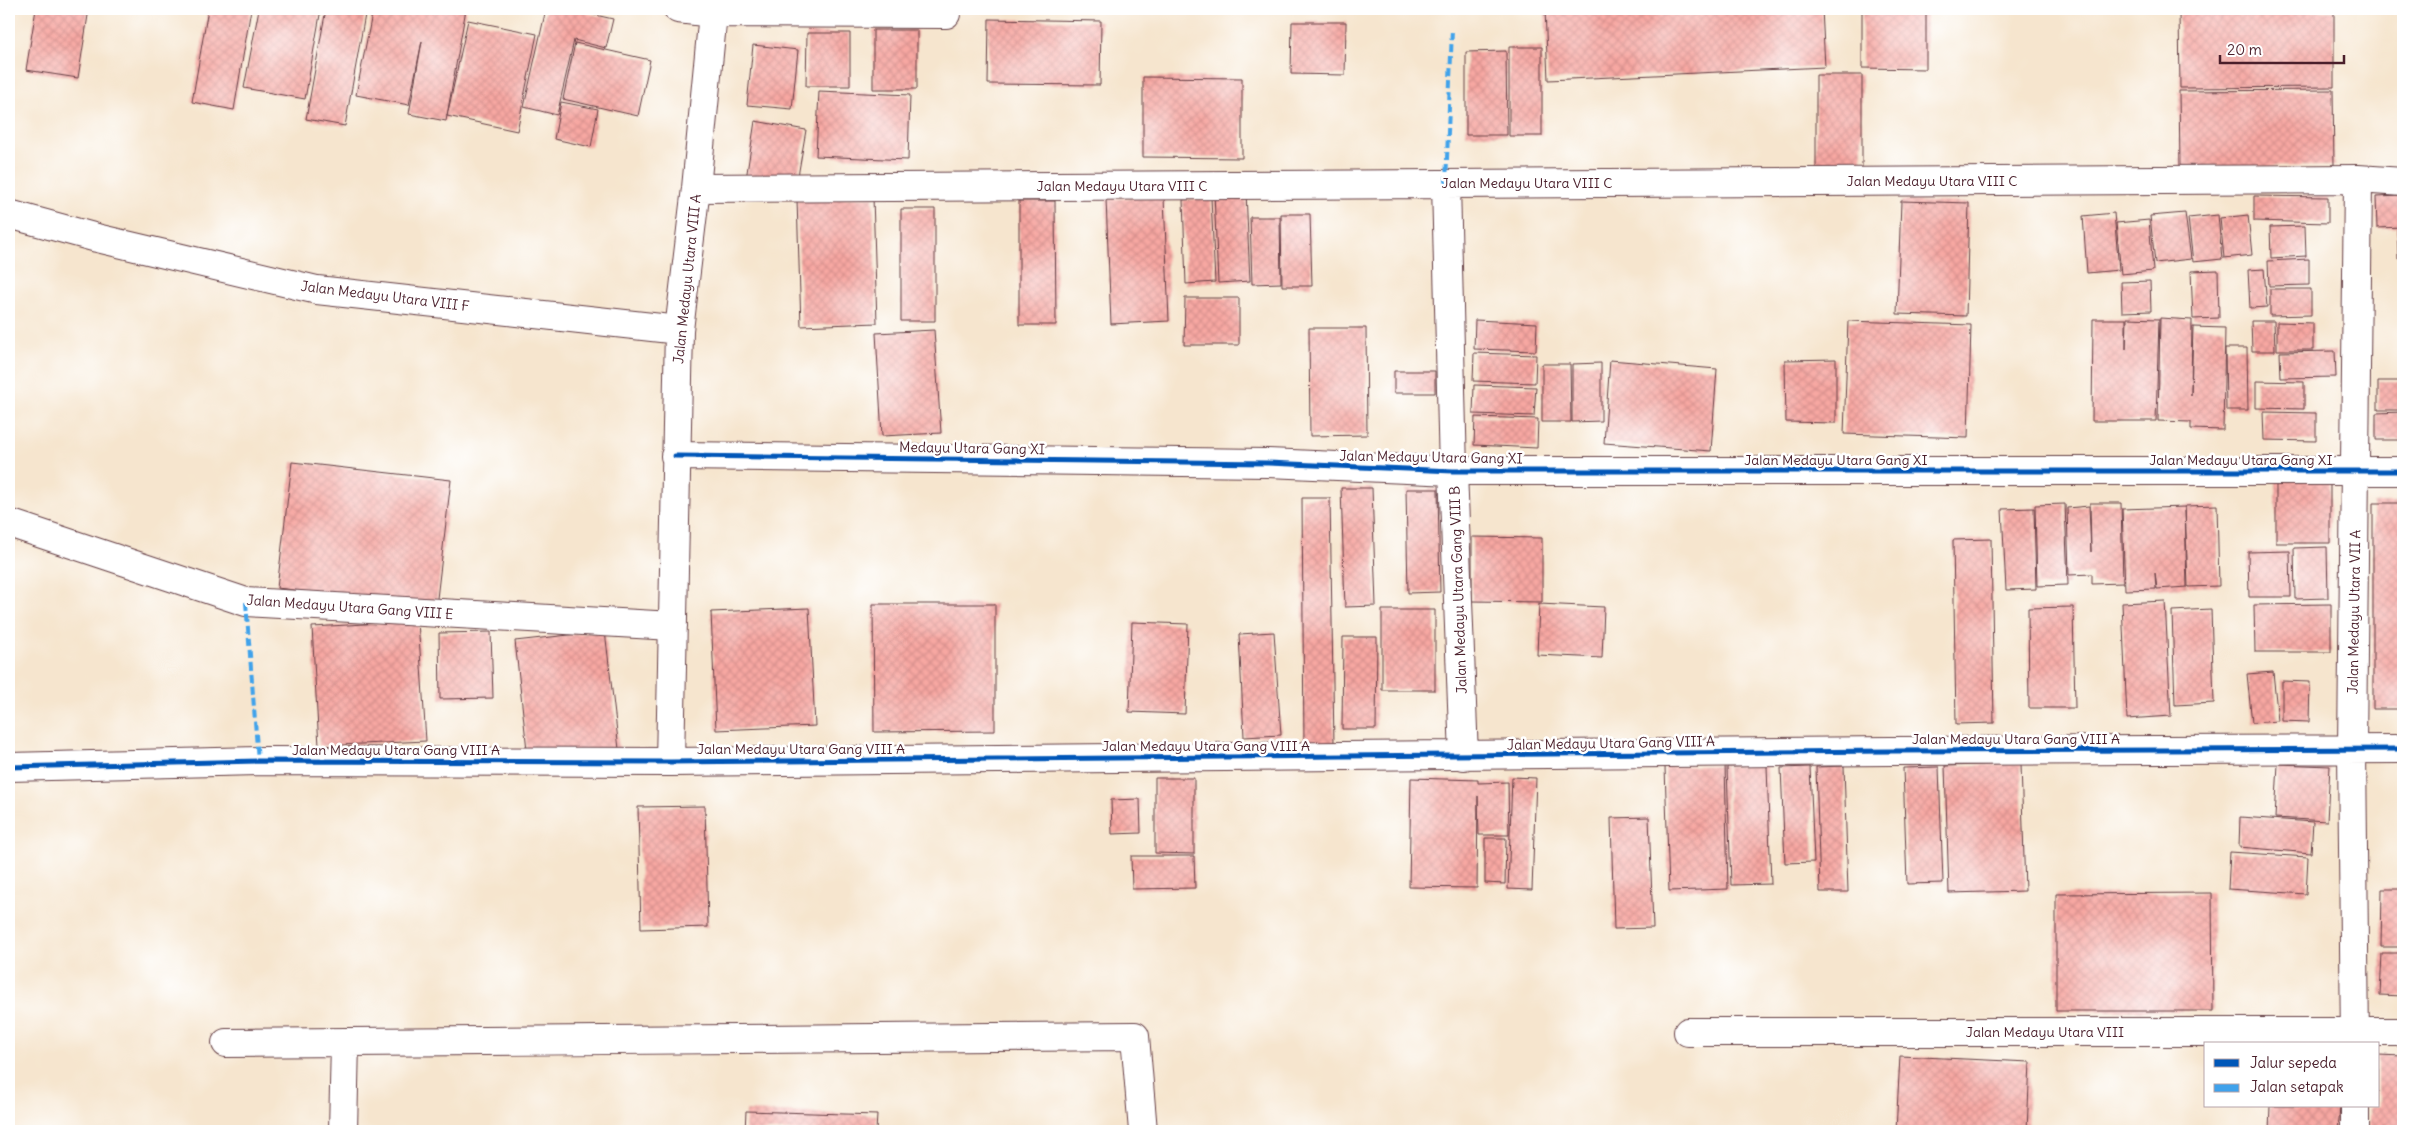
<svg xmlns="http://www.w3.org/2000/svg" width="2412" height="1140" font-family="Delius,sans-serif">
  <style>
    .building { fill: url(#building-cross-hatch) }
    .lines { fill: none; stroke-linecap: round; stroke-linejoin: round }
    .minor-casing { stroke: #643d43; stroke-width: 30 }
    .minor { stroke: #fff; stroke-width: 28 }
    .quiet { stroke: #40a2eb; stroke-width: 4; stroke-dasharray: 8 4; stroke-linecap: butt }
    .cycleway-casing { stroke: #fff; stroke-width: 8 }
    .cycleway { stroke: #0057b8; stroke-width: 5 }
    .labels { text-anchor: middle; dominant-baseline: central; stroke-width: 5; stroke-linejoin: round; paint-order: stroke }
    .street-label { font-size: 14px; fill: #4a1f2b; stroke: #fff }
  </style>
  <defs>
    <pattern id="building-cross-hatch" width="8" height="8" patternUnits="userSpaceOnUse" patternTransform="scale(1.25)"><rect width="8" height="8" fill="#f7a7a2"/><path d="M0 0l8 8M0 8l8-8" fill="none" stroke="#d58f8c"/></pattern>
  </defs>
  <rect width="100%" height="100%" fill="#fff"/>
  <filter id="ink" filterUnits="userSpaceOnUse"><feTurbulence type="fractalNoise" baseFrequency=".02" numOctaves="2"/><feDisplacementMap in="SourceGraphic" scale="10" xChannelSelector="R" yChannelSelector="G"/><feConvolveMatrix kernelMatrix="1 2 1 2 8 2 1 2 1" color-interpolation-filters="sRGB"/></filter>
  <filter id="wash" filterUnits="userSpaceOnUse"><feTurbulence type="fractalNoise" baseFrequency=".0096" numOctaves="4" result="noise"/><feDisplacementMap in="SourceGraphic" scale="20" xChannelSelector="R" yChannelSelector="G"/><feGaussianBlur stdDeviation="1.12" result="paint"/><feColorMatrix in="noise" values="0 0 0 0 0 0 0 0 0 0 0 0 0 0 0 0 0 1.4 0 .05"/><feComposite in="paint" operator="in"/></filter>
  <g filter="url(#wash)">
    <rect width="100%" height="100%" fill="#f6e5ce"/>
    <g id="blocks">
      <path class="building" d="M 36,9 L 89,9 L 78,78 L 26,70 Z
        M 208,9 L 251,9 L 234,110 L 192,102 Z
        M 259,9 L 321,9 L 305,99 L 244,88 Z
        M 326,9 L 366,9 L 345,126 L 306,119 Z
        M 373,9 L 415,9 L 427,11 L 427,9 L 466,9 L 446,121 L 409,114 L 422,41 L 409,105 L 356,95 Z
        M 546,9 L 569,9 L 613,19 L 606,48 L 574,40 L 557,115 L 524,107 Z
        M 1545,9 L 1822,9 L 1825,67 L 1548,80 Z
        M 1862,9 L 1926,9 L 1926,69 L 1862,68 Z
        M 2217,11 L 2334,11 L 2334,87 L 2180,88 L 2179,12 Z
        M 989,19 L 1101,21 L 1100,85 L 988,84 Z
        M 468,20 L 537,34 L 517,131 L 447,116 Z
        M 1292,22 L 1346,22 L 1345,75 L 1291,74 Z
        M 873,30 L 917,30 L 917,89 L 873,89 Z
        M 807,33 L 850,33 L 850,86 L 806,86 Z
        M 575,43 L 650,60 L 638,116 L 563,99 Z
        M 753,45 L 798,50 L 792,109 L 747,105 Z
        M 1509,47 L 1542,47 L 1542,136 L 1509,136 Z
        M 1506,51 L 1507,135 L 1466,135 L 1466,52 Z
        M 1816,75 L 1862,75 L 1862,168 L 1816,168 Z
        M 1143,77 L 1242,78 L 1242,158 L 1143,157 Z
        M 2333,90 L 2334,166 L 2180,167 L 2179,91 Z
        M 819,91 L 910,95 L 908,160 L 816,156 Z
        M 561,102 L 598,109 L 591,147 L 554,139 Z
        M 755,121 L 806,130 L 796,188 L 746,179 Z
        M 1246,192 L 1250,281 L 1218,283 L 1214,193 Z
        M 2254,196 L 2328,197 L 2328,223 L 2254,221 Z
        M 2403,196 L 2403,227 L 2377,228 L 2376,197 Z
        M 873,197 L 877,323 L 801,326 L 797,200 Z
        M 1164,197 L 1169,321 L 1111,324 L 1106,199 Z
        M 1211,198 L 1215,282 L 1186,284 L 1183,200 Z
        M 1019,201 L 1055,201 L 1056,325 L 1019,325 Z
        M 1901,201 L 1969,203 L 1966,316 L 1897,314 Z
        M 901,209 L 935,209 L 935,321 L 901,321 Z
        M 2114,213 L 2119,270 L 2087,273 L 2083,216 Z
        M 2185,213 L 2191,259 L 2155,263 L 2150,216 Z
        M 1281,214 L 1310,214 L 1312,286 L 1282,286 Z
        M 2218,215 L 2222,259 L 2193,262 L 2188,218 Z
        M 2248,215 L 2252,255 L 2224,258 L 2220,218 Z
        M 1250,217 L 1280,217 L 1281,283 L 1252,284 Z
        M 2149,220 L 2153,271 L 2121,274 L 2116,223 Z
        M 2305,226 L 2306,256 L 2271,258 L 2270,227 Z
        M 2397,229 L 2403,229 L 2403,259 L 2398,259 Z
        M 2309,259 L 2309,285 L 2269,286 L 2268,261 Z
        M 2264,269 L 2267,307 L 2250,308 L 2248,270 Z
        M 2218,270 L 2219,318 L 2193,319 L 2191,271 Z
        M 2150,281 L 2151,311 L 2122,312 L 2121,282 Z
        M 2270,289 L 2311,289 L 2311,315 L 2270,316 Z
        M 2401,292 L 2403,292 L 2403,320 L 2401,320 Z
        M 1185,298 L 1239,298 L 1239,345 L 1184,345 Z
        M 2127,318 L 2159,319 L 2156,421 L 2092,421 L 2093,319 L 2126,319 L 2126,349 Z
        M 2160,318 L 2192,320 L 2191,396 L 2193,327 L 2225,328 L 2223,430 L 2191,429 L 2191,422 L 2158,421 Z
        M 1475,320 L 1537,323 L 1536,351 L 1474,349 Z
        M 1848,321 L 1971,325 L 1968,438 L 1844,434 Z
        M 2251,321 L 2274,321 L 2275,351 L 2252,351 Z
        M 2277,322 L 2313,323 L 2313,350 L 2277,350 Z
        M 1309,328 L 1366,328 L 1367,435 L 1310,436 Z
        M 934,330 L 941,433 L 882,436 L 876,333 Z
        M 2225,348 L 2247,348 L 2248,410 L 2226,410 Z
        M 2335,351 L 2336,377 L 2281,378 L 2280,352 Z
        M 1474,353 L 1536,355 L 1535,383 L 1473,381 Z
        M 1836,359 L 1836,423 L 1786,422 L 1785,360 Z
        M 1610,360 L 1717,369 L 1711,451 L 1604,443 Z
        M 1601,363 L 1601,421 L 1572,422 L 1572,364 Z
        M 1542,364 L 1570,364 L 1571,422 L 1542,422 Z
        M 1394,371 L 1435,371 L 1435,393 L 1394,393 Z
        M 2256,381 L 2304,382 L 2304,409 L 2256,408 Z
        M 2378,381 L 2403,381 L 2403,410 L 2378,410 Z
        M 1474,385 L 1536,387 L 1534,416 L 1473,414 Z
        M 2263,412 L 2316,413 L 2316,441 L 2264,440 Z
        M 2403,412 L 2403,440 L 2376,440 L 2376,413 Z
        M 1475,417 L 1538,419 L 1537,448 L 1474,445 Z
        M 292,462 L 451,480 L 436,607 L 277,588 Z
        M 2276,479 L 2330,480 L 2330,543 L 2276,543 Z
        M 1341,488 L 1372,488 L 1376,606 L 1345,607 Z
        M 1406,489 L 1438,489 L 1440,592 L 1408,593 Z
        M 1302,498 L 1330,498 L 1334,745 L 1304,745 Z
        M 2090,503 L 2121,503 L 2123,583 L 2092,584 L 2092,574 L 2069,575 L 2067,508 L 2089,506 L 2091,552 Z
        M 2373,503 L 2403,503 L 2403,709 L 2373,709 Z
        M 2065,504 L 2068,585 L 2037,586 L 2035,505 Z
        M 2217,505 L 2219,586 L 2188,587 L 2185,506 Z
        M 2185,507 L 2187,587 L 2157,589 L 2155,573 L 2156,589 L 2125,590 L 2122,509 Z
        M 2034,508 L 2036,589 L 2006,590 L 2002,509 Z
        M 1472,537 L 1542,538 L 1542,602 L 1472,601 Z
        M 1991,539 L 1994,723 L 1956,724 L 1953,540 Z
        M 2327,547 L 2328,598 L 2295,599 L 2294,548 Z
        M 2290,551 L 2291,597 L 2249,597 L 2248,552 Z
        M 2165,601 L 2171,716 L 2127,719 L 2122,603 Z
        M 873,604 L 995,604 L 995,731 L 874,732 Z
        M 1539,604 L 1604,607 L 1602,658 L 1537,655 Z
        M 2331,604 L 2331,652 L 2255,652 L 2254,605 Z
        M 2073,607 L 2075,708 L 2029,708 L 2028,608 Z
        M 809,608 L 815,726 L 716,730 L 711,612 Z
        M 2211,609 L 2214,703 L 2175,705 L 2172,611 Z
        M 1382,610 L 1435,610 L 1435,690 L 1382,690 Z
        M 418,621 L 426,741 L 319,746 L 312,627 Z
        M 1132,622 L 1188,624 L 1185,714 L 1129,712 Z
        M 605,631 L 619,749 L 528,759 L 515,641 Z
        M 491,632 L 493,698 L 440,699 L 439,633 Z
        M 1274,632 L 1281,735 L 1244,737 L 1239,634 Z
        M 1343,637 L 1377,637 L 1376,729 L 1342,729 Z
        M 2273,672 L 2278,721 L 2252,723 L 2247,674 Z
        M 2282,681 L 2310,682 L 2309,722 L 2282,721 Z
        M 2021,764 L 2025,891 L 1949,893 L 1945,766 Z
        M 2278,764 L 2330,766 L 2327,821 L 2275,818 Z
        M 1725,765 L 1728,889 L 1669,891 L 1665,767 Z
        M 1767,766 L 1771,884 L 1731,885 L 1727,767 Z
        M 1844,766 L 1848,892 L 1820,892 L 1816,767 Z
        M 1810,767 L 1814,862 L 1785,863 L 1781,768 Z
        M 1939,767 L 1943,883 L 1907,884 L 1903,768 Z
        M 1512,777 L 1536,778 L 1532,890 L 1508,889 Z
        M 1155,778 L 1194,778 L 1194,854 L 1155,853 Z
        M 1411,778 L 1478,780 L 1478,783 L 1508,782 L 1509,835 L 1479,835 L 1478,796 L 1477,888 L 1409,887 Z
        M 1140,799 L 1141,833 L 1112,834 L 1111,800 Z
        M 705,806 L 708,927 L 641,929 L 638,807 Z
        M 1649,817 L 1653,928 L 1614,929 L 1611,818 Z
        M 2240,817 L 2313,822 L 2311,853 L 2239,847 Z
        M 1485,838 L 1506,838 L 1505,884 L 1485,883 Z
        M 2230,852 L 2308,857 L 2306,894 L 2228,889 Z
        M 1131,856 L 1194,856 L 1195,888 L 1132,889 Z
        M 2382,889 L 2403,889 L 2403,947 L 2381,947 Z
        M 2212,893 L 2213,1011 L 2056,1011 L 2056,894 Z
        M 2382,953 L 2403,953 L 2403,996 L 2380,995 Z
        M 2378,1055 L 2403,1056 L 2403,1131 L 2369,1131 L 2369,1106 L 2378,1106 Z
        M 1900,1056 L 2030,1062 L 2027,1131 L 1896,1131 Z
        M 2270,1106 L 2340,1106 L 2338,1131 L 2269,1131 Z
        M 746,1111 L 877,1115 L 876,1131 L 745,1131 Z"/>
    </g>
  </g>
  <g filter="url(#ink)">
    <use href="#blocks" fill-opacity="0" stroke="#643d43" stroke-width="1"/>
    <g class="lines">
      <g class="minor-casing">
        <path id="minor" d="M 713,13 L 946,14
          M 1446,184 L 1453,471 L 1464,756
          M 696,188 L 2358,179 L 2403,182
          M 9,214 L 97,238 L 317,290 L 679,330
          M 675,456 L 1268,463 L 1453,471 L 2403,471
          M 9,523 L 246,602 L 673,626
          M 670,762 L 679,330 L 696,188 L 713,13 L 678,9
          M 9,767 L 258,761 L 670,762 L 1891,751 L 2403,749
          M 1688,1032 L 2403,1032
          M 226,1043 L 1135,1036 L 1143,1131
          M 2355,1044 L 2352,749 L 2358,179
          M 343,1131 L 345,1042
          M 2355,1131 L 2355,1106"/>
      </g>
      <use href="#minor" class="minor"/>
      <path class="quiet" d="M 1446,184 L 1452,29
        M 246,602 L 258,761"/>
      <g class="cycleway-casing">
        <path id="cycleway" d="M 675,456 L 1268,463 L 1453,471 L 2403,471
          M 9,767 L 258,761 L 670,762 L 1891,751 L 2403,749"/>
      </g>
      <use href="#cycleway" class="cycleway"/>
    </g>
  </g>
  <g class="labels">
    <g class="street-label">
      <text x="1932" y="181">Jalan Medayu Utara VIII C</text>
      <text x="1527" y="183">Jalan Medayu Utara VIII C</text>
      <text x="1122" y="186">Jalan Medayu Utara VIII C</text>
      <text transform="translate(687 279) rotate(-84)">Jalan Medayu Utara VIII A</text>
      <text transform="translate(385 296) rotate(7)">Jalan Medayu Utara VIII F</text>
      <text transform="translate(972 448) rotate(1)">Medayu Utara Gang XI</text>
      <text transform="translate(1431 457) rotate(1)">Jalan Medayu Utara Gang XI</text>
      <text x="1836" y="460">Jalan Medayu Utara Gang XI</text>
      <text x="2241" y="460">Jalan Medayu Utara Gang XI</text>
      <text transform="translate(1458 590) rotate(-92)">Jalan Medayu Utara Gang VIII B</text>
      <text transform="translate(350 607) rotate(4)">Jalan Medayu Utara Gang VIII E</text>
      <text transform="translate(2354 612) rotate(-89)">Jalan Medayu Utara VII A</text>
      <text x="2016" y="739">Jalan Medayu Utara Gang VIII A</text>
      <text transform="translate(1611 743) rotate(-1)">Jalan Medayu Utara Gang VIII A</text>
      <text x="1206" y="746">Jalan Medayu Utara Gang VIII A</text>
      <text x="801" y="749">Jalan Medayu Utara Gang VIII A</text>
      <text x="396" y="750">Jalan Medayu Utara Gang VIII A</text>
      <text x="2045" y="1032">Jalan Medayu Utara VIII</text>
    </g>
  </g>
  <rect width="2412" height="1140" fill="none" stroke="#fff" stroke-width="30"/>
  <rect x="2204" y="1042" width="175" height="65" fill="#ffffff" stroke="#b7a5aa"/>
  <rect x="2214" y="1059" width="25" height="8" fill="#0057b8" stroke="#b7a5aa"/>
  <text x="2250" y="1068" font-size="15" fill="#4a1f2b">Jalur sepeda</text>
  <rect x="2214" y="1084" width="25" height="8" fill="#40a2eb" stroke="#b7a5aa"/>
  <text x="2250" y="1092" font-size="15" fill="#4a1f2b">Jalan setapak</text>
  <path d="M2220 55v8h124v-8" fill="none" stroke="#4a1f2b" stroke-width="2.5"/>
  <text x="2227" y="55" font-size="15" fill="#4a1f2b" stroke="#ffffff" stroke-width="4" paint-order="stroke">20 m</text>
</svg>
